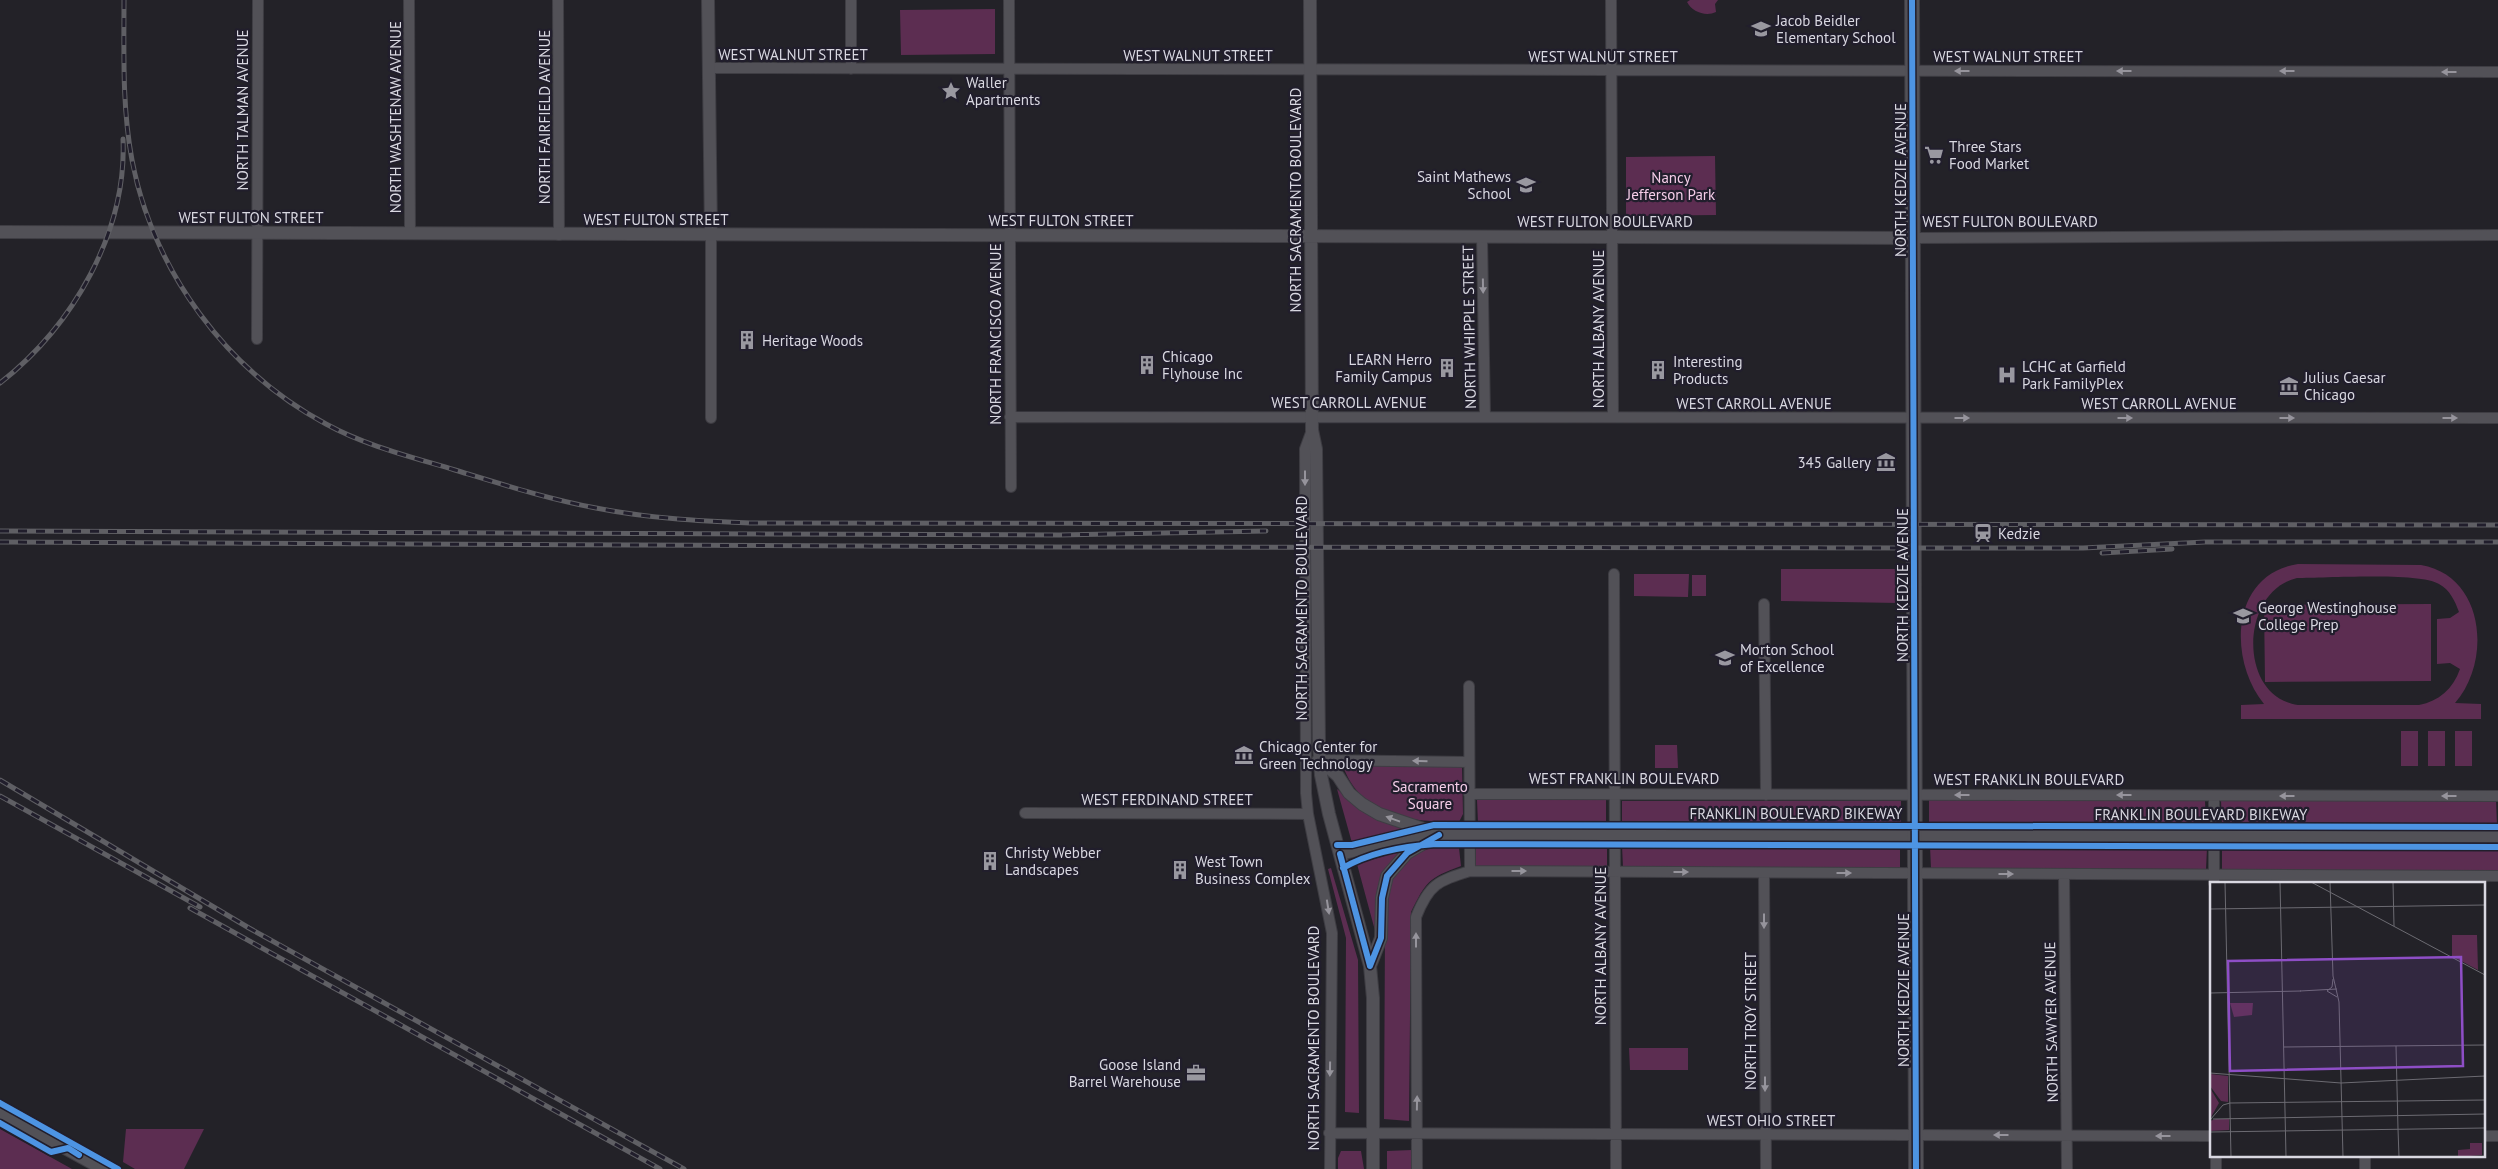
<svg xmlns="http://www.w3.org/2000/svg" width="2498" height="1169" font-family="'PT Sans',sans-serif">
  <style>
    .green { fill: #5c2d51; fill-rule: evenodd }
    .lines { fill: none; stroke-linecap: round; stroke-linejoin: round }
    .minor-casing { stroke: #3e3d43; stroke-width: 12 }
    .tertiary-casing { stroke: #3e3d43; stroke-width: 14 }
    .secondary-casing { stroke: #3e3d43; stroke-width: 16 }
    .minor { stroke: #525157; stroke-width: 10 }
    .tertiary { stroke: #525157; stroke-width: 12 }
    .secondary { stroke: #525157; stroke-width: 14 }
    .rail-casing { stroke: #5f5f64; stroke-width: 5 }
    .rail { stroke: #211e2c; stroke-width: 3; stroke-dasharray: 9; stroke-linecap: butt }
    .cycleway-casing { stroke: #211e2c; stroke-width: 9 }
    .cycleway { stroke: #4d94e3; stroke-width: 6 }
    .oneway { fill: #96949c }
    .labels { text-anchor: middle; dominant-baseline: central; stroke-width: 4.5; stroke-linejoin: round; paint-order: stroke }
    .poi-label { font-size: 15px; fill: #d9d8e1; stroke: #211e2c; text-anchor: start }
    .street-label { font-size: 15px; fill: #d9d8e1; stroke: #211e2c }
    .park-label { font-size: 15px; fill: #f5cde8; stroke: #211e2c }
    .inset-road { fill: none; stroke: #6c6b72; stroke-width: 1 }
    .view { fill: #8e4ec6; fill-opacity: 0.15; stroke: #8e4ec6; stroke-width: 2.5 }
    .inset-edge { fill: none; stroke: #d9d8e1; stroke-width: 2.5 }
  </style>
  <rect width="100%" height="100%" fill="#232228"/>
  <path class="green" d="M 1690,0 L 1718,0 L 1715,4 L 1716,12 C 1706,17 1692,12 1687,2 Z
    M 995,9 L 995,54 L 901,55 L 900,10 Z
    M 1715,156 L 1716,215 L 1626,216 L 1626,157 Z
    M 2298,564 L 2421,565 C 2485,576 2492,661 2455,703 L 2481,704 L 2481,719 L 2241,719 L 2241,705 L 2264,704 C 2228,660 2230,574 2298,564 ZM 2297,578 C 2324,578 2420,572 2439,584 C 2450,590 2455,601 2459,612 L 2450,618 L 2437,619 L 2437,664 L 2450,663 L 2460,669 C 2453,689 2439,701 2419,705 L 2298,705 C 2238,697 2239,592 2297,578 Z
    M 1781,569 L 1899,569 L 1899,603 L 1781,601 Z
    M 1634,574 L 1689,574 L 1688,597 L 1634,596 Z
    M 1692,575 L 1706,575 L 1706,596 L 1692,596 Z
    M 2431,604 L 2431,681 L 2265,682 L 2264,605 Z
    M 2401,731 L 2418,731 L 2418,766 L 2401,766 Z
    M 2428,731 L 2445,731 L 2445,766 L 2428,766 Z
    M 2455,731 L 2472,731 L 2472,766 L 2455,766 Z
    M 1655,745 L 1677,745 L 1678,768 L 1655,768 Z
    M 1343,766 L 1462,766 L 1463,814 L 1459,822 C 1412,822 1361,817 1343,766 Z
    M 1337,789 L 1351,801 L 1407,828 L 1352,843 Z
    M 1606,799 L 1606,822 L 1478,823 L 1477,800 Z
    M 1929,800 L 2205,801 L 2206,824 L 1929,823 Z
    M 2496,800 L 2497,825 L 2222,823 L 2221,801 Z
    M 1622,801 L 1901,801 L 1901,824 L 1622,823 Z
    M 1476,846 L 1607,846 L 1607,868 L 1476,868 Z
    M 1622,846 L 1900,847 L 1900,869 L 1623,867 Z
    M 1930,846 L 2207,848 L 2206,869 L 1931,868 Z
    M 1431,848 L 1459,848 L 1461,866 C 1428,878 1426,882 1411,912 L 1409,1121 L 1384,1119 L 1385,930 L 1387,890 L 1395,871 L 1414,854 Z
    M 2222,848 L 2498,848 L 2498,870 L 2222,870 Z
    M 1401,851 L 1383,874 L 1377,938 L 1357,864 Z
    M 1331,868 L 1358,960 L 1359,1113 L 1345,1112 L 1346,938 L 1328,869 Z
    M 1629,1048 L 1688,1048 L 1688,1070 L 1630,1070 Z
    M 0,1129 L 72,1169 L 0,1169 Z
    M 126,1129 L 204,1129 L 184,1169 L 135,1169 L 123,1162 Z
    M 1412,1150 L 1412,1169 L 1387,1169 L 1387,1151 Z
    M 1341,1151 L 1361,1151 L 1364,1169 L 1338,1169 L 1338,1158 Z"/>
  <g class="lines">
    <g class="minor-casing">
      <path id="minor" d="M 409,0 L 410,234
        M 558,0 L 559,235
        M 851,0 L 851,69
        M 1009,0 L 1011,487
        M 1611,0 L 1613,417
        M 709,68 L 2498,72
        M 711,235 L 711,418
        M 1482,237 L 1485,417
        M 1913,238 L 2498,235
        M 257,339 L 258,0
        M 1010,417 L 2498,418
        M 1312,430 L 1305,449 L 1306,793 L 1308,814 L 1332,933 L 1330,1169
        M 1614,574 L 1616,1169
        M 1764,604 L 1766,795
        M 1469,686 L 1470,871
        M 1317,760 L 1469,762
        M 1469,794 L 2498,796
        M 2214,796 L 2214,883
        M 1025,813 L 1308,814
        M 1764,873 L 1766,1169
        M 2064,874 L 2067,1169
        M 1329,1133 L 2212,1136
        M 2484,1136 L 2498,1136
        M 2216,1155 L 2216,1169
        M 2365,1155 L 2365,1169
        M 1417,1169 L 1416,917 C 1429,884 1438,881 1470,871 L 2498,876"/>
    </g>
    <g class="tertiary-casing">
      <path id="tertiary" d="M 708,0 L 711,235
        M 1310,0 L 1312,430 L 1316,449 L 1319,745 L 1321,775 L 1329,814 L 1370,966 L 1373,998 L 1373,1169
        M 0,232 L 1913,238
        M 1320,760 L 1338,776 L 1349,793 L 1362,804 L 1379,814 L 1435,833
        M 1725,835 C 1751,842 1781,843 1806,835
        M 2026,835 C 2049,843 2080,844 2103,836 L 2498,836
        M 1340,854 L 1414,837 L 1439,835 L 1723,835 C 1750,828 1780,828 1806,835 L 2026,835 L 2052,831 L 2090,831 L 2103,836
        M 1370,966 L 1381,938 L 1382,898 L 1387,876 L 1407,853 L 1434,837"/>
    </g>
    <g class="secondary-casing">
      <path id="secondary" d="M 1912,0 L 1916,1169
        M 0,1111 L 105,1169"/>
    </g>
    <use href="#minor" class="minor"/>
    <use href="#tertiary" class="tertiary"/>
    <use href="#secondary" class="secondary"/>
    <g class="rail-casing">
      <path id="rail" d="M 124,0 C 124,53 122,107 132,160 C 153,271 227,371 326,424 C 366,446 412,457 455,470 C 501,484 548,499 596,508 C 647,518 698,521 750,523 L 2498,525
        M 0,383 C 73,326 127,232 123,139
        M 0,531 L 1059,535 L 1266,531
        M 0,542 L 1057,547 L 1932,548 L 2083,548 L 2205,542 L 2498,542
        M 2102,553 L 2172,549
        M 0,780 L 249,928 L 684,1169
        M 0,796 L 200,907
        M 190,908 L 660,1169"/>
    </g>
    <use href="#rail" class="rail"/>
    <g class="cycleway-casing">
      <path id="cycleway" d="M 1912,0 L 1916,1169
        M 1337,845 L 1352,845 L 1434,825 L 2498,827
        M 1340,854 L 1370,966
        M 1343,868 C 1370,852 1406,846 1436,844 L 2498,847
        M 1370,966 L 1381,938 L 1382,898 L 1387,876 L 1407,853 L 1439,835
        M 0,1103 L 118,1169
        M 0,1123 L 51,1152 L 68,1148 L 79,1155"/>
    </g>
    <use href="#cycleway" class="cycleway"/>
  </g>
  <defs><path id="oneway-solid" d="M-6-.8H1V-3.2L6.5 0L1 3.2V.8H-6Z" transform="scale(1.25)"/></defs>
  <g class="oneway">
    <use href="#oneway-solid" transform="translate(1962 71) rotate(-180)"/>
    <use href="#oneway-solid" transform="translate(2124 71) rotate(-180)"/>
    <use href="#oneway-solid" transform="translate(2287 71) rotate(-180)"/>
    <use href="#oneway-solid" transform="translate(2449 72) rotate(-180)"/>
    <use href="#oneway-solid" transform="translate(1483 286) rotate(89)"/>
    <use href="#oneway-solid" transform="translate(1962 418)"/>
    <use href="#oneway-solid" transform="translate(2125 418)"/>
    <use href="#oneway-solid" transform="translate(2287 418)"/>
    <use href="#oneway-solid" transform="translate(2450 418)"/>
    <use href="#oneway-solid" transform="translate(1305 478) rotate(90)"/>
    <use href="#oneway-solid" transform="translate(1420 761) rotate(-179)"/>
    <use href="#oneway-solid" transform="translate(1962 795) rotate(-180)"/>
    <use href="#oneway-solid" transform="translate(2124 795) rotate(-180)"/>
    <use href="#oneway-solid" transform="translate(2287 796) rotate(-180)"/>
    <use href="#oneway-solid" transform="translate(2449 796) rotate(-180)"/>
    <use href="#oneway-solid" transform="translate(1393 819) rotate(-160)"/>
    <use href="#oneway-solid" transform="translate(1519 871)"/>
    <use href="#oneway-solid" transform="translate(1681 872)"/>
    <use href="#oneway-solid" transform="translate(1844 873)"/>
    <use href="#oneway-solid" transform="translate(2006 874)"/>
    <use href="#oneway-solid" transform="translate(1328 907) rotate(81)"/>
    <use href="#oneway-solid" transform="translate(1764 921) rotate(90)"/>
    <use href="#oneway-solid" transform="translate(1416 940) rotate(-90)"/>
    <use href="#oneway-solid" transform="translate(1330 1069) rotate(91)"/>
    <use href="#oneway-solid" transform="translate(1765 1084) rotate(90)"/>
    <use href="#oneway-solid" transform="translate(1417 1103) rotate(-89)"/>
    <use href="#oneway-solid" transform="translate(2001 1135) rotate(-180)"/>
    <use href="#oneway-solid" transform="translate(2163 1136) rotate(-180)"/>
  </g>
  <defs>
    <g id="school-bare" transform="scale(1.5)"><path d="M0-5L7-2L0 1L-7-2ZM-4 1L0 2.5L4 1V4Q0 6-4 4Z" fill="#9998a0" stroke="#211e2c" stroke-width="2.5" paint-order="stroke"/></g>
    <g id="sight-bare" transform="scale(1.5)"><path d="M0-6L1.8-2.2L6-1.7L2.9 1.2L3.7 5.4L0 3.3L-3.7 5.4L-2.9 1.2L-6-1.7L-1.8-2.2Z" fill="#9998a0" stroke="#211e2c" stroke-width="2.5" paint-order="stroke"/></g>
    <g id="supermarket-bare" transform="scale(1.5)"><path d="M-6-5.5h2.5l.6 2H6L4.5 2H-2.5L-4.4-4H-6ZM-1.5 3.2a1.3 1.3 0 1 0 .1 0ZM3 3.2a1.3 1.3 0 1 0 .1 0Z" fill="#9998a0" stroke="#211e2c" stroke-width="2.5" paint-order="stroke"/></g>
    <g id="building-bare" transform="scale(1.5)"><path d="M-4-6H4V6H1V3H-1V6H-4ZM-2.5-4.3h1.7v1.8h-1.7ZM.8-4.3h1.7v1.8H.8ZM-2.5-1h1.7V.8h-1.7ZM.8-1h1.7V.8H.8Z" fill="#9998a0" stroke="#211e2c" stroke-width="2.5" paint-order="stroke"/></g>
    <g id="hospital-bare" transform="scale(1.5)"><path d="M-5-5h3v3.5h4V-5h3V5h-3V1.5h-4V5h-3Z" fill="#9998a0" stroke="#211e2c" stroke-width="2.5" paint-order="stroke"/></g>
    <g id="museum-bare" transform="scale(1.5)"><path d="M0-6L6-3V-2H-6V-3ZM-5-1h2V3h-2ZM-1-1h2V3h-2ZM3-1h2V3H3ZM-6 4H6V6H-6Z" fill="#9998a0" stroke="#211e2c" stroke-width="2.5" paint-order="stroke"/></g>
    <g id="station-bare" transform="scale(1.5)"><path d="M-3-6H3Q5-6 5-4V2Q5 4 3 4L4.5 6H3L1.5 4h-3L-3 6H-4.5L-3 4Q-5 4-5 2V-4Q-5-6-3-6ZM-3.5-4v3h7v-3ZM-3.5 1v1.5H-2V1ZM2 1v1.5H3.5V1Z" fill="#9998a0" stroke="#211e2c" stroke-width="2.5" paint-order="stroke"/></g>
    <g id="office-bare" transform="scale(1.5)"><path d="M-6-3h4V-5.5h4V-3h4V5H-6ZM-1-4.5V-3h2v-1.5ZM-6 0V1H6V0Z" fill="#9998a0" stroke="#211e2c" stroke-width="2.5" paint-order="stroke"/></g>
  </defs>
  <g fill-rule="evenodd">
    <use href="#school-bare" x="1761" y="29"/>
    <use href="#sight-bare" x="951" y="91"/>
    <use href="#supermarket-bare" x="1934" y="155"/>
    <use href="#school-bare" x="1526" y="185"/>
    <use href="#building-bare" x="747" y="340"/>
    <use href="#building-bare" x="1147" y="365"/>
    <use href="#building-bare" x="1447" y="368"/>
    <use href="#building-bare" x="1658" y="370"/>
    <use href="#hospital-bare" x="2007" y="375"/>
    <use href="#museum-bare" x="2289" y="386"/>
    <use href="#museum-bare" x="1886" y="462"/>
    <use href="#station-bare" x="1983" y="533"/>
    <use href="#school-bare" x="2243" y="616"/>
    <use href="#school-bare" x="1725" y="658"/>
    <use href="#museum-bare" x="1244" y="755"/>
    <use href="#building-bare" x="990" y="861"/>
    <use href="#building-bare" x="1180" y="870"/>
    <use href="#office-bare" x="1196" y="1073"/>
  </g>
  <g class="labels">
    <g class="poi-label">
      <text x="1776" y="20">Jacob Beidler<tspan x="1776" dy="17">Elementary School</tspan></text>
      <text x="966" y="82">Waller<tspan x="966" dy="17">Apartments</tspan></text>
      <text x="1949" y="146">Three Stars<tspan x="1949" dy="17">Food Market</tspan></text>
      <text x="1511" y="176" text-anchor="end">Saint Mathews<tspan x="1511" dy="17">School</tspan></text>
      <text x="762" y="340">Heritage Woods</text>
      <text x="1162" y="356">Chicago<tspan x="1162" dy="17">Flyhouse Inc</tspan></text>
      <text x="1432" y="359" text-anchor="end">LEARN Herro<tspan x="1432" dy="17">Family Campus</tspan></text>
      <text x="1673" y="361">Interesting<tspan x="1673" dy="17">Products</tspan></text>
      <text x="2022" y="366">LCHC at Garfield<tspan x="2022" dy="17">Park FamilyPlex</tspan></text>
      <text x="2304" y="377">Julius Caesar<tspan x="2304" dy="17">Chicago</tspan></text>
      <text x="1871" y="462" text-anchor="end">345 Gallery</text>
      <text x="1998" y="533">Kedzie</text>
      <text x="2258" y="607">George Westinghouse<tspan x="2258" dy="17">College Prep</tspan></text>
      <text x="1740" y="649">Morton School<tspan x="1740" dy="17">of Excellence</tspan></text>
      <text x="1259" y="746">Chicago Center for<tspan x="1259" dy="17">Green Technology</tspan></text>
      <text x="1005" y="852">Christy Webber<tspan x="1005" dy="17">Landscapes</tspan></text>
      <text x="1195" y="861">West Town<tspan x="1195" dy="17">Business Complex</tspan></text>
      <text x="1181" y="1064" text-anchor="end">Goose Island<tspan x="1181" dy="17">Barrel Warehouse</tspan></text>
    </g>
    <g class="street-label">
      <text x="793" y="54">WEST WALNUT STREET</text>
      <text x="1198" y="55">WEST WALNUT STREET</text>
      <text x="1603" y="56">WEST WALNUT STREET</text>
      <text x="2008" y="56">WEST WALNUT STREET</text>
      <text transform="translate(242 110) rotate(-90)">NORTH TALMAN AVENUE</text>
      <text transform="translate(395 117) rotate(-90)">NORTH WASHTENAW AVENUE</text>
      <text transform="translate(544 117) rotate(-90)">NORTH FAIRFIELD AVENUE</text>
      <text transform="translate(1900 180) rotate(-90)">NORTH KEDZIE AVENUE</text>
      <text transform="translate(1295 200) rotate(-90)">NORTH SACRAMENTO BOULEVARD</text>
      <text x="251" y="217">WEST FULTON STREET</text>
      <text x="656" y="219">WEST FULTON STREET</text>
      <text x="1061" y="220">WEST FULTON STREET</text>
      <text x="1605" y="221">WEST FULTON BOULEVARD</text>
      <text x="2010" y="221">WEST FULTON BOULEVARD</text>
      <text transform="translate(1469 327) rotate(-91)">NORTH WHIPPLE STREET</text>
      <text transform="translate(1598 329) rotate(-90)">NORTH ALBANY AVENUE</text>
      <text transform="translate(995 334) rotate(-90)">NORTH FRANCISCO AVENUE</text>
      <text x="1349" y="402">WEST CARROLL AVENUE</text>
      <text x="1754" y="403">WEST CARROLL AVENUE</text>
      <text x="2159" y="403">WEST CARROLL AVENUE</text>
      <text transform="translate(1902 585) rotate(-90)">NORTH KEDZIE AVENUE</text>
      <text transform="translate(1301 608) rotate(-90)">NORTH SACRAMENTO BOULEVARD</text>
      <text x="1624" y="778">WEST FRANKLIN BOULEVARD</text>
      <text x="2029" y="779">WEST FRANKLIN BOULEVARD</text>
      <text x="1167" y="799">WEST FERDINAND STREET</text>
      <text x="1796" y="813">FRANKLIN BOULEVARD BIKEWAY</text>
      <text x="2201" y="814">FRANKLIN BOULEVARD BIKEWAY</text>
      <text transform="translate(1600 946) rotate(-90)">NORTH ALBANY AVENUE</text>
      <text transform="translate(1903 990) rotate(-90)">NORTH KEDZIE AVENUE</text>
      <text transform="translate(1750 1021) rotate(-90)">NORTH TROY STREET</text>
      <text transform="translate(2051 1022) rotate(-91)">NORTH SAWYER AVENUE</text>
      <text transform="translate(1313 1038) rotate(-90)">NORTH SACRAMENTO BOULEVARD</text>
      <text x="1771" y="1120">WEST OHIO STREET</text>
    </g>
    <g class="park-label">
      <text x="1671" y="177">Nancy<tspan x="1671" dy="17">Jefferson Park</tspan></text>
      <text x="1430" y="786">Sacramento<tspan x="1430" dy="17">Square</tspan></text>
    </g>
  </g>
  <g transform="translate(2210 882)">
    <rect width="275" height="275" fill="#232228"/>
    <path d="M 242,53 L 267,53 L 268,88 L 242,74 ZM 20,121 L 43,121 L 42,133 L 24,135 ZM 0,192 L 18,194 L 18,220 L 11,219 L 0,204 ZM 0,206 L 9,221 L 0,237 ZM 6,237 L 19,237 L 19,248 L 0,249 L 0,239 ZM 260,261 L 272,261 L 272,273 L 248,275 L 248,268 L 260,267 Z" fill="#5c2d51"/>
    <path class="inset-road" d="M 15,0 L 21,275M 70,0 L 76,275M 101,0 L 275,93M 120,0 L 123,94 L 129,120 L 133,275M 183,0 L 184,44M 0,27 L 275,23M 123,97 L 122,105 L 117,109 L 127,115M 90,109 L 127,107M 0,111 L 91,109M 186,164 L 188,247M 74,165 L 275,163M 0,191 L 131,201 L 275,194M 3,237 L 275,232M 0,238 L 13,223 L 20,221 L 275,218M 188,247 L 189,275M 0,250 L 275,246"/>
    <path class="view" d="M 251,75 L 253,184 L 20,189 L 18,79 Z"/>
    <rect width="275" height="275" class="inset-edge"/>
  </g>
</svg>
